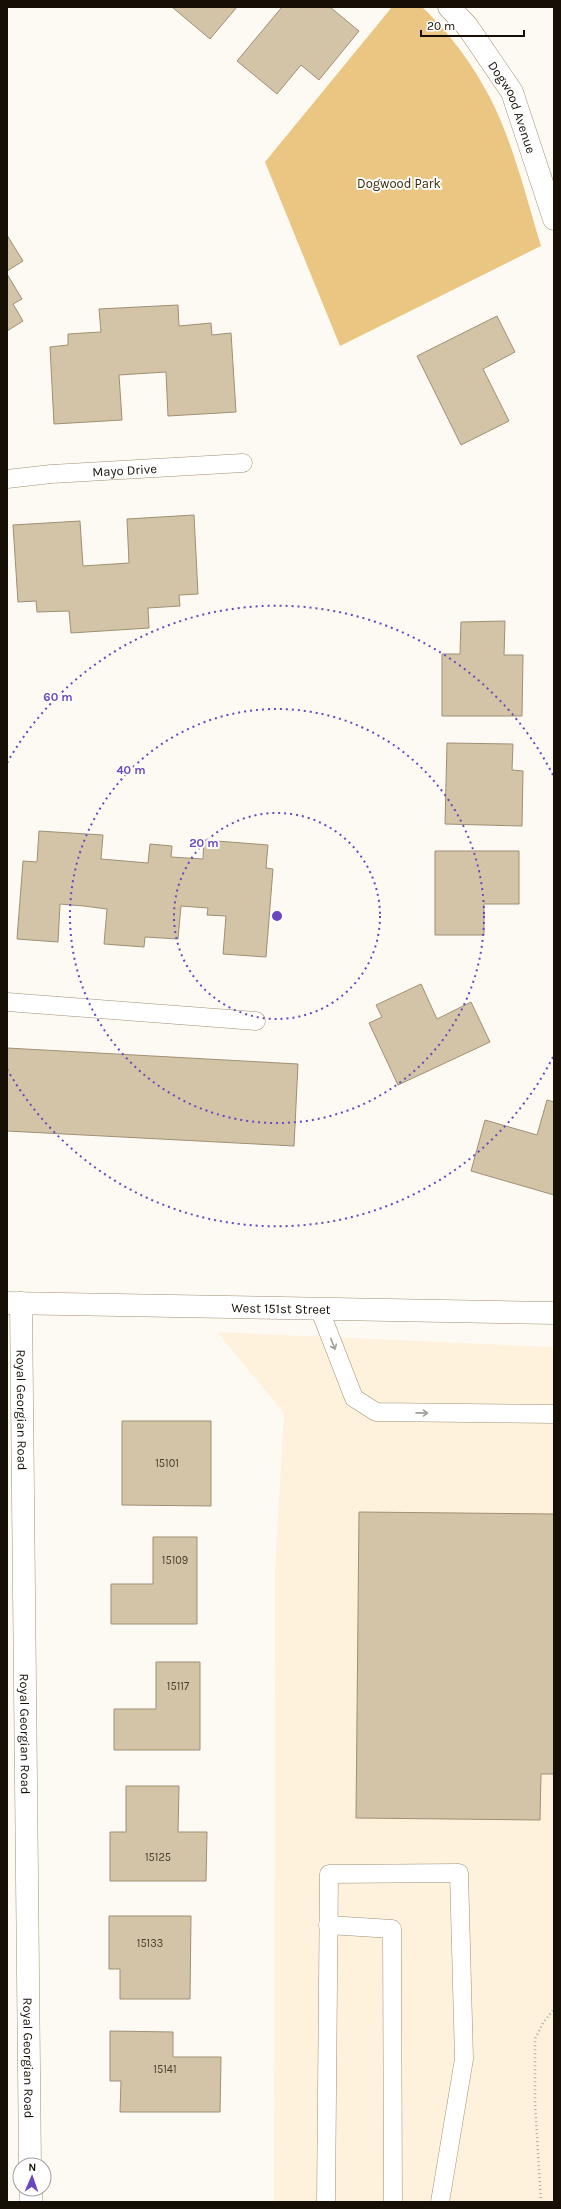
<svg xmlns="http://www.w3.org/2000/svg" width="561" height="2209" font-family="Karla,sans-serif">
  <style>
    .built { fill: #fef2dc }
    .green { fill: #ebc682 }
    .building { fill: #d4c4a7; stroke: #9f8f74 }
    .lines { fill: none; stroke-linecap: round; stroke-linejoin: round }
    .service-casing { stroke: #9f9074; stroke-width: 19 }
    .minor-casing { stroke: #9f9074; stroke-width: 23 }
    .tertiary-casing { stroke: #9f9074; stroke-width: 23 }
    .path { stroke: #b0aca5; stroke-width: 2.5; stroke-dasharray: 1 3; stroke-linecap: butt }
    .service { stroke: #fff; stroke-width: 18 }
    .minor { stroke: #fff; stroke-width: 22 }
    .tertiary { stroke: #fff; stroke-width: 22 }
    .oneway { stroke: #a19f9b }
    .ring { fill: none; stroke: #6a46bf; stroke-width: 2; stroke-dasharray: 2 4 }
    .labels { text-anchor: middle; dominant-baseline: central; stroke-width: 4; stroke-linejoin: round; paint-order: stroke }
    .number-label { font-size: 11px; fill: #453c2e }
    .street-label { font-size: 13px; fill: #150f06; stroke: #fff }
    .park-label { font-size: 13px; fill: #3c2a04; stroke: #fff }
    .centre { fill: #6a46bf; stroke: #fff; stroke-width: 2 }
    .ring-label { font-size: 12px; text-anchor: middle; font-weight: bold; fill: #6a46bf; stroke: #fff; stroke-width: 4; stroke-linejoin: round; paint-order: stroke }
  </style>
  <rect width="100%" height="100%" fill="#fdfaf4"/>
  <path class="built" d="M 217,1332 L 554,1347 L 554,2202 L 274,2202 L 275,1570 L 284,1413 Z"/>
  <path class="green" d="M 392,7 L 422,7 C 452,35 479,73 496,110 C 515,151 528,203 541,246 L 340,346 L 265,162 Z"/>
  <path class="building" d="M 172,7 L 237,7 L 210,39 Z
    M 282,7 L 330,7 L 359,31 L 319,80 L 301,65 L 277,94 L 237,61 Z
    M 7,235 L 23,261 L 7,271 Z
    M 7,274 L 22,299 L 13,304 L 23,321 L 7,331 Z
    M 178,305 L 179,326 L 211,323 L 212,335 L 231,333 L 236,412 L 168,416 L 166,372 L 119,375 L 122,420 L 54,424 L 50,347 L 68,345 L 68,334 L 101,332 L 99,309 Z
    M 497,316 L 515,352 L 483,369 L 509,421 L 461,445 L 417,356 Z
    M 194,515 L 198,594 L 179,595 L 180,606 L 148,608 L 149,628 L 71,633 L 69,611 L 37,612 L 36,601 L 18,602 L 13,525 L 80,521 L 83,566 L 129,563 L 127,519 Z
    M 505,621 L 504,655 L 523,655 L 522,716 L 442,716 L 442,654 L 460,654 L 461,622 Z
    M 447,743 L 513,744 L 512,770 L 523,771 L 522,826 L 445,824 Z
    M 39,831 L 103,835 L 101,859 L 148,863 L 150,844 L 172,846 L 171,857 L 203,859 L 204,840 L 268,845 L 266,868 L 273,869 L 266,957 L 223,954 L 226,916 L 207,915 L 208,908 L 181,906 L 178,939 L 145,937 L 144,947 L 104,944 L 107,909 L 84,906 L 60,904 L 58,942 L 17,939 L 23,861 L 37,862 Z
    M 435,851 L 519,851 L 519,904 L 484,904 L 484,935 L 435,935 Z
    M 421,984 L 437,1019 L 471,1002 L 490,1042 L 398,1085 L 369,1023 L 382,1017 L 376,1005 Z
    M 7,1048 L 298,1064 L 294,1146 L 7,1131 Z
    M 547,1100 L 554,1102 L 554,1195 L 471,1171 L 485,1120 L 537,1135 Z
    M 122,1421 L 211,1421 L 211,1506 L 122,1505 Z
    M 359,1512 L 554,1514 L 554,1774 L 541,1774 L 540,1820 L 356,1818 Z
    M 153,1537 L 197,1537 L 197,1624 L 111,1624 L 111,1584 L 153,1584 Z
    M 156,1662 L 200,1662 L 200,1750 L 114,1750 L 114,1709 L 156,1709 Z
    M 126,1786 L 179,1786 L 178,1832 L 207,1832 L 206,1881 L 110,1881 L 110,1832 L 126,1832 Z
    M 109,1916 L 191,1916 L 190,1999 L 120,1999 L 120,1969 L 109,1969 Z
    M 110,2031 L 173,2032 L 173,2057 L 221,2057 L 220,2112 L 120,2112 L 121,2081 L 110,2081 Z"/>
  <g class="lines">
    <g class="service-casing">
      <g id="service">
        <path id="s1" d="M 7,479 L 51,474 L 243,463"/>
        <path d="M 7,1002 L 256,1021"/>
        <path d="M 319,1308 L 354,1398 L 376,1412 L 554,1414"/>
        <path d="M 328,1925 L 392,1929 L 393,2202"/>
        <path d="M 326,2202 L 329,1874 L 459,1873 L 464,2059 L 440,2202"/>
      </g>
    </g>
    <g class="minor-casing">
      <g id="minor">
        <path id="s2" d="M 449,7 L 467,26 L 512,92 L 554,219"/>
        <path id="s3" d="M 21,1303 L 30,2165"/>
        <path d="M 31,2189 L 31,2202"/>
      </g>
    </g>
    <g class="tertiary-casing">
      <g id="tertiary">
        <path id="s4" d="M 7,1303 L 554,1313"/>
      </g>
    </g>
    <path class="path" d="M 541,2202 L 535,2103 L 535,2039 L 543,2023 L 554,2009"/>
    <use href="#service" class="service"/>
    <use href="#minor" class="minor"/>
    <use href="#tertiary" class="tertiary"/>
  </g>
  <defs><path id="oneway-shaft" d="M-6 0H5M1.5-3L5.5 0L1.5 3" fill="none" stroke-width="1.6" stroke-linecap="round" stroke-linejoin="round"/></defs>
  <g class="oneway">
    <use href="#oneway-shaft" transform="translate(333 1344) rotate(69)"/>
    <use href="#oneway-shaft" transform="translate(422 1413) rotate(1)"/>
  </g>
  <g class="ring">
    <circle cx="277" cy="916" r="103"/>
    <circle cx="277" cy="916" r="207"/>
    <path d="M553 1057A310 310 0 0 1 7 1069M7 763A310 310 0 0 1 553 775"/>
  </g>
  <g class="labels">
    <g class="number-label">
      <text x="167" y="1463">15101</text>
      <text x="175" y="1560">15109</text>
      <text x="178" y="1686">15117</text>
      <text x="158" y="1857">15125</text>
      <text x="150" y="1943">15133</text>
      <text x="165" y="2069">15141</text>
    </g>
    <g class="street-label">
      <text stroke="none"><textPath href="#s2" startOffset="120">Dogwood Avenue</textPath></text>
      <text stroke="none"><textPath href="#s1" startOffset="118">Mayo Drive</textPath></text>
      <text stroke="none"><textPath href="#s4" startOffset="274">West 151st Street</textPath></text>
      <text stroke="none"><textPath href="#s3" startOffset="107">Royal Georgian Road</textPath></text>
      <text stroke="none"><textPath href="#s3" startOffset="431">Royal Georgian Road</textPath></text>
      <text stroke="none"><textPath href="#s3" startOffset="755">Royal Georgian Road</textPath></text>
    </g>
    <g class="park-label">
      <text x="399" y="183">Dogwood Park</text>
    </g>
  </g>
  <circle cx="277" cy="916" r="6" class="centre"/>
  <g class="ring-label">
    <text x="58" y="701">60 m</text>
    <text x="131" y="774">40 m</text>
    <text x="204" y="847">20 m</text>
  </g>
  <rect width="561" height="2209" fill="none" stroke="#150f06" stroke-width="16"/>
  <g transform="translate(32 2177) rotate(2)"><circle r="19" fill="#ffffff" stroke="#a19f9b"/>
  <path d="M0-3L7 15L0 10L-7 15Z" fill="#6a46bf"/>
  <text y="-6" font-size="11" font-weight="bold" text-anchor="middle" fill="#150f06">N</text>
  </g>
  <path d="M421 30v6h103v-6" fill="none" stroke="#150f06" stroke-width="2"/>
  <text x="427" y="30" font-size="12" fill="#150f06" stroke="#ffffff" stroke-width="3" paint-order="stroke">20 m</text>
</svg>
